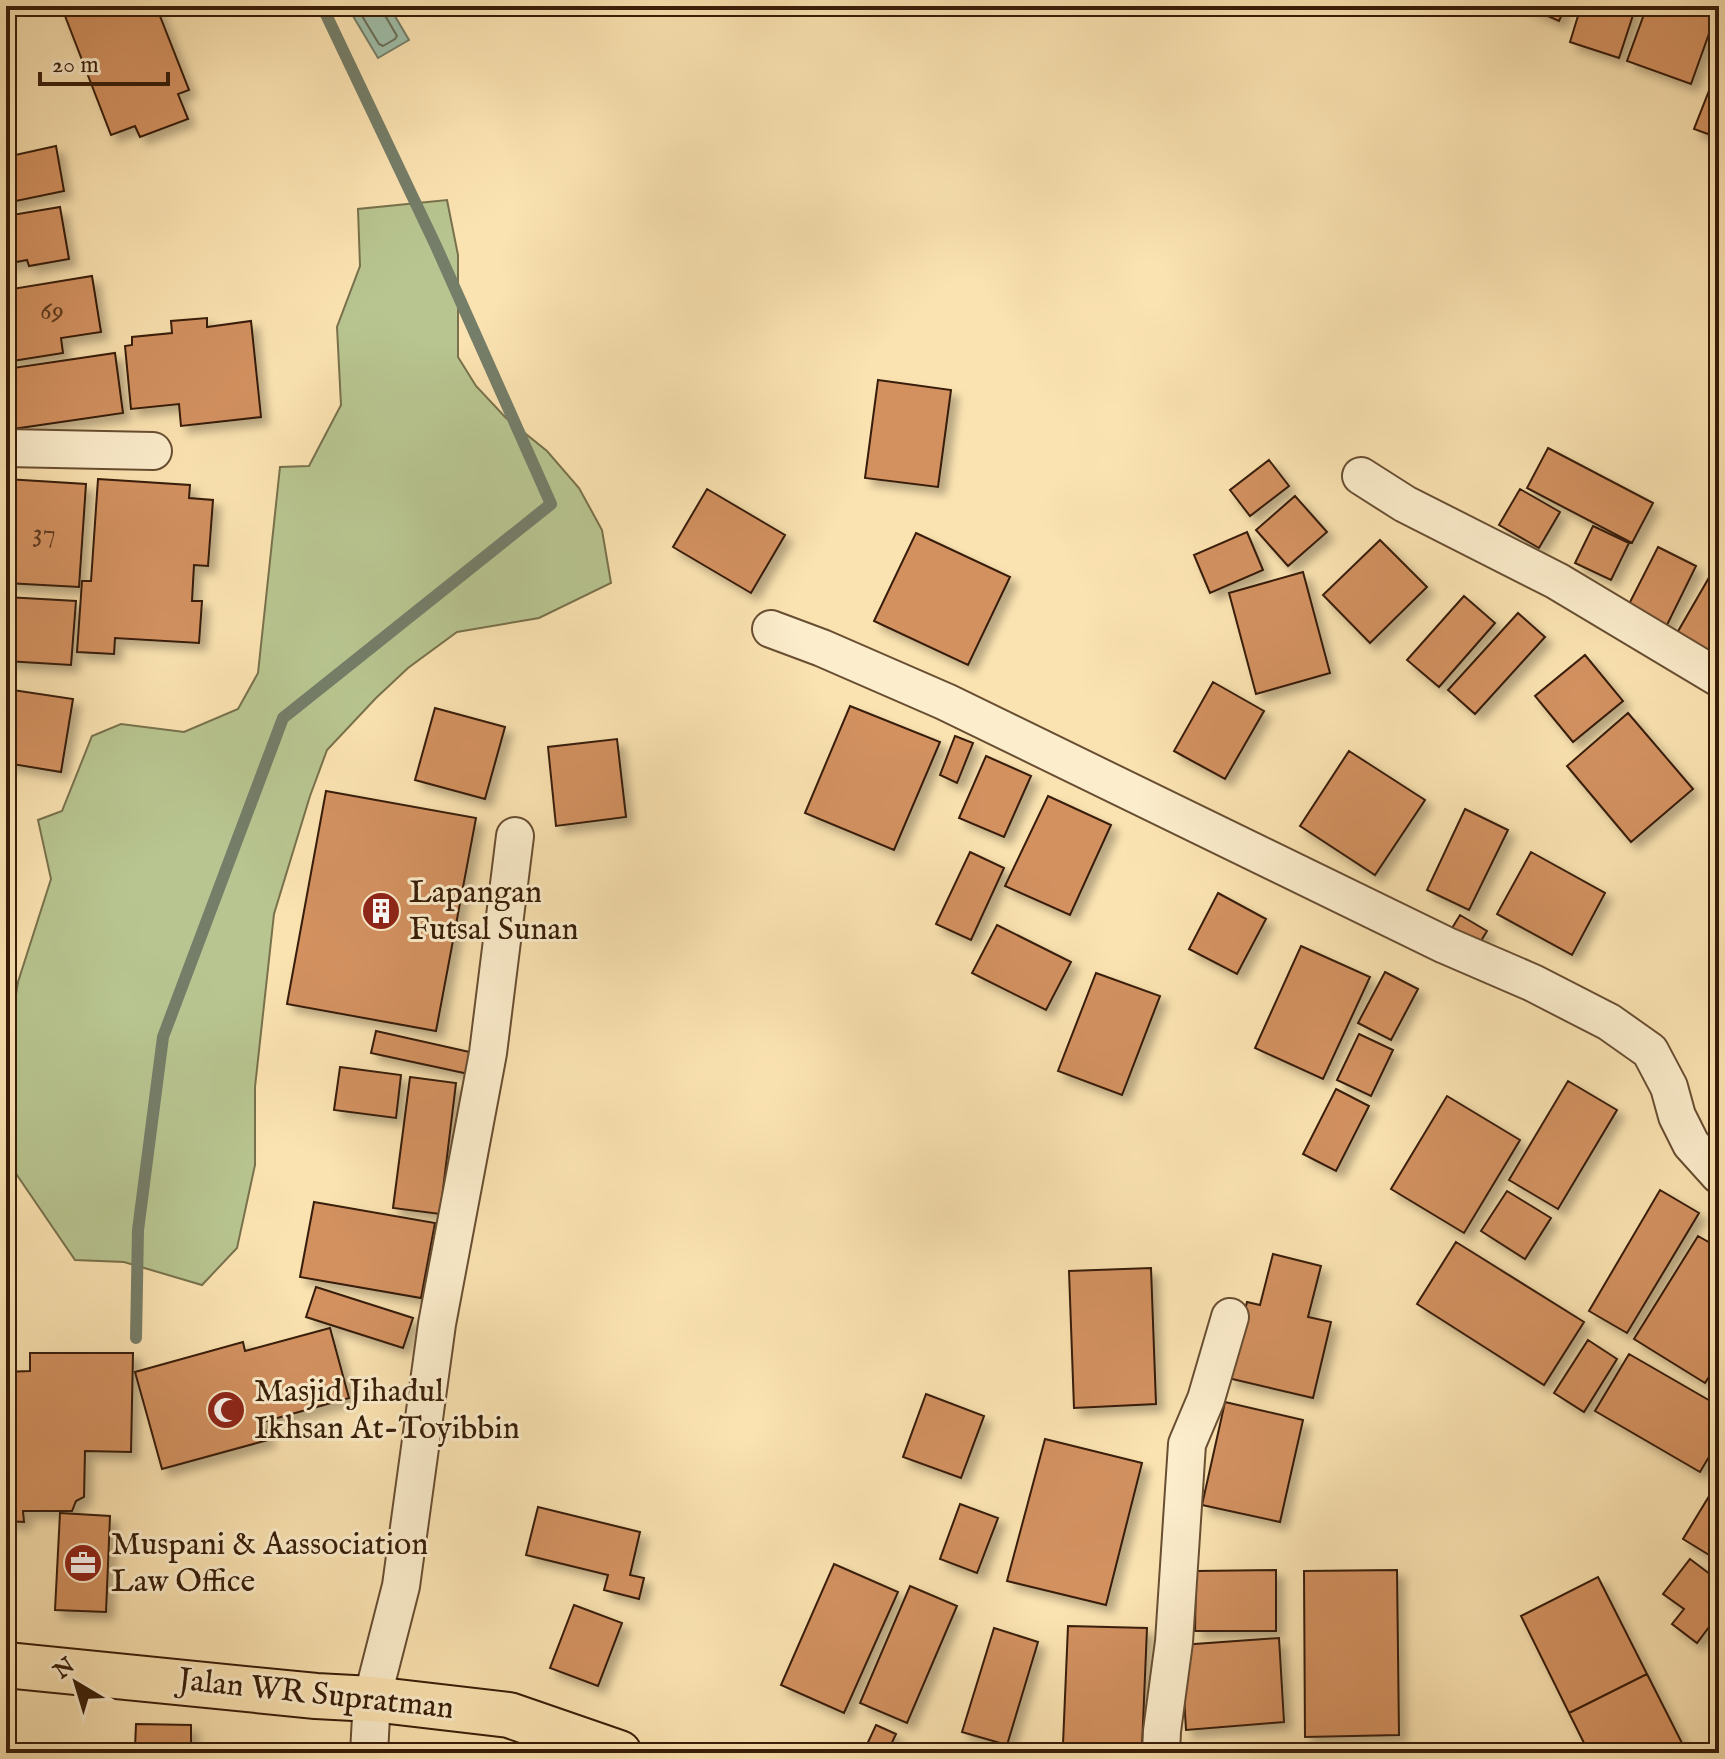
<svg xmlns="http://www.w3.org/2000/svg" width="1725" height="1759" font-family="'IM FELL English',serif">
  <style>
    .green { fill: #b8c590; stroke: #78714c; stroke-width: 2 }
    .water { fill: #9fbea9; stroke: #757e69; stroke-width: 2 }
    .lines { fill: none; stroke-linecap: round; stroke-linejoin: round }
    .shore { stroke: #6b6e58; stroke-width: 2 }
    .stream { stroke: #757e69; stroke-width: 12 }
    .building { fill: #d39161; stroke: #371d08; stroke-width: 2; filter: url(#shadow) }
    .street-casing { stroke: #684e32; stroke-width: 40 }
    .highway-casing { stroke: #371d08; stroke-width: 48 }
    .street { stroke: #fcedcc; stroke-width: 36 }
    .highway { stroke: #fbe3b1; stroke-width: 44 }
    .labels { text-anchor: middle; dominant-baseline: central; stroke-width: 6; stroke-linejoin: round; paint-order: stroke }
    .number-label { font-size: 28px; fill: #5e3a1e }
    .poi-label { font-size: 32px; fill: #371d08; stroke: #fcedcc; text-anchor: start }
    .street-label { font-size: 32px; fill: #371d08; stroke: #fcedcc }
  </style>
  <defs>
    <filter id="shadow"><feDropShadow dx="7" dy="7" stdDeviation="4" flood-color="#0004"/></filter>
  </defs>
  <rect width="100%" height="100%" fill="#fbe3b1"/>
  <filter id="stains"><feTurbulence type="fractalNoise" baseFrequency=".0025" numOctaves="4"/><feColorMatrix values="0 0 0 0 .2 0 0 0 0 .09 0 0 0 0 .02 0 0 0 .5 -.17"/></filter>
  <radialGradient id="worn" r=".72"><stop offset=".6" stop-color="#630" stop-opacity="0"/><stop offset="1" stop-color="#630" stop-opacity=".3"/></radialGradient>
  <path class="green" d="M 447,200 L 458,255 L 458,357 L 476,386 L 506,418 L 547,451 L 579,488 L 602,530 L 611,583 L 539,618 L 457,632 L 408,668 L 376,698 L 327,750 L 310,796 L 274,914 L 255,1087 L 255,1165 L 237,1248 L 202,1285 L 124,1262 L 75,1260 L 6,1159 L 6,1056 L 18,982 L 51,879 L 38,820 L 62,811 L 92,736 L 121,724 L 184,732 L 238,709 L 258,673 L 280,467 L 309,466 L 341,405 L 337,327 L 360,266 L 358,209 Z"/>
  <path class="water" d="M 347,6 L 389,6 L 409,40 L 378,58 Z"/>
  <g class="lines">
    <path class="shore" d="M 356,6 L 379,44 L 383,46 L 395,39 L 397,36 L 383,12 L 382,6"/>
    <path class="stream" d="M 136,1338 L 138,1230 L 163,1037 L 283,718 L 551,504 L 436,246 L 322,6"/>
  </g>
  <path class="building" d="M 67,6 L 156,6 L 189,90 L 178,94 L 188,119 L 140,137 L 135,126 L 111,135 L 62,8 Z
    M 1525,6 L 1566,6 L 1559,21 Z
    M 1581,6 L 1636,6 L 1619,58 L 1570,42 Z
    M 1647,6 L 1693,6 L 1716,14 L 1691,84 L 1627,61 Z
    M 1716,73 L 1719,74 L 1719,138 L 1694,129 Z
    M 56,146 L 64,191 L 6,203 L 6,157 Z
    M 60,207 L 69,259 L 29,266 L 27,260 L 6,264 L 6,216 Z
    M 92,276 L 101,332 L 61,338 L 63,353 L 6,362 L 6,290 Z
    M 207,318 L 207,327 L 251,321 L 261,417 L 181,426 L 179,404 L 131,409 L 125,346 L 132,345 L 132,337 L 172,333 L 171,321 Z
    M 115,353 L 123,413 L 6,430 L 6,369 Z
    M 878,380 L 951,390 L 938,487 L 865,478 Z
    M 1548,448 L 1653,503 L 1632,543 L 1527,488 Z
    M 1269,460 L 1289,486 L 1250,516 L 1230,490 Z
    M 6,479 L 86,484 L 79,587 L 6,583 Z
    M 98,479 L 190,485 L 189,498 L 213,500 L 208,566 L 194,565 L 192,601 L 202,601 L 199,643 L 115,638 L 114,654 L 77,652 L 82,581 L 91,581 Z
    M 707,489 L 785,535 L 751,593 L 673,547 Z
    M 1520,489 L 1560,512 L 1539,548 L 1499,525 Z
    M 1295,496 L 1327,532 L 1288,566 L 1256,530 Z
    M 1593,526 L 1629,543 L 1611,580 L 1575,563 Z
    M 1247,532 L 1263,570 L 1210,593 L 1194,555 Z
    M 916,533 L 1010,577 L 968,665 L 874,621 Z
    M 1380,540 L 1427,587 L 1370,643 L 1323,595 Z
    M 1658,547 L 1696,566 L 1666,627 L 1627,608 Z
    M 1714,569 L 1719,572 L 1719,666 L 1673,640 Z
    M 1303,572 L 1330,673 L 1256,694 L 1229,593 Z
    M 1464,596 L 1495,623 L 1439,687 L 1407,660 Z
    M 6,597 L 76,601 L 71,665 L 6,661 Z
    M 1518,613 L 1545,637 L 1475,714 L 1448,690 Z
    M 1585,655 L 1623,701 L 1573,742 L 1535,696 Z
    M 1213,682 L 1264,711 L 1225,779 L 1174,751 Z
    M 6,689 L 73,699 L 61,772 L 6,763 Z
    M 850,706 L 940,742 L 894,850 L 805,813 Z
    M 435,708 L 505,727 L 485,799 L 415,780 Z
    M 1628,713 L 1693,789 L 1631,842 L 1567,766 Z
    M 955,736 L 973,743 L 957,783 L 940,775 Z
    M 617,739 L 626,817 L 556,826 L 548,747 Z
    M 1349,751 L 1425,800 L 1375,875 L 1300,826 Z
    M 986,756 L 1031,776 L 1004,837 L 959,818 Z
    M 326,791 L 476,818 L 436,1031 L 287,1004 Z
    M 1048,796 L 1111,825 L 1070,915 L 1005,886 Z
    M 1465,809 L 1508,830 L 1469,910 L 1427,890 Z
    M 970,852 L 1004,868 L 971,940 L 936,924 Z
    M 1531,852 L 1605,893 L 1572,955 L 1497,914 Z
    M 1218,893 L 1266,919 L 1237,974 L 1189,949 Z
    M 1460,915 L 1487,931 L 1473,954 L 1446,938 Z
    M 997,925 L 1071,962 L 1046,1010 L 972,973 Z
    M 1301,946 L 1370,977 L 1323,1079 L 1255,1048 Z
    M 1385,972 L 1418,989 L 1391,1040 L 1358,1023 Z
    M 1096,973 L 1160,996 L 1122,1095 L 1058,1071 Z
    M 376,1031 L 483,1055 L 478,1076 L 371,1053 Z
    M 1359,1034 L 1393,1050 L 1371,1096 L 1337,1080 Z
    M 340,1067 L 401,1075 L 396,1118 L 334,1110 Z
    M 410,1077 L 456,1083 L 440,1214 L 393,1208 Z
    M 1568,1081 L 1617,1110 L 1558,1209 L 1509,1180 Z
    M 1336,1089 L 1369,1106 L 1336,1171 L 1303,1154 Z
    M 1447,1096 L 1520,1140 L 1464,1233 L 1391,1189 Z
    M 1719,1120 L 1719,1157 L 1702,1147 Z
    M 1660,1190 L 1699,1213 L 1627,1333 L 1589,1311 Z
    M 1507,1191 L 1551,1218 L 1525,1259 L 1481,1231 Z
    M 314,1202 L 435,1223 L 421,1298 L 300,1277 Z
    M 1698,1236 L 1719,1248 L 1719,1361 L 1705,1383 L 1634,1339 Z
    M 1456,1242 L 1584,1322 L 1544,1385 L 1417,1304 Z
    M 1273,1254 L 1321,1266 L 1308,1317 L 1331,1322 L 1313,1398 L 1228,1378 L 1247,1302 L 1260,1305 Z
    M 1151,1268 L 1156,1404 L 1074,1408 L 1069,1271 Z
    M 316,1287 L 413,1318 L 403,1348 L 306,1317 Z
    M 330,1328 L 349,1398 L 263,1422 L 268,1440 L 162,1469 L 135,1372 L 243,1342 L 245,1351 Z
    M 1588,1340 L 1617,1359 L 1584,1412 L 1554,1393 Z
    M 30,1353 L 133,1353 L 131,1452 L 85,1451 L 84,1497 L 76,1501 L 72,1511 L 23,1511 L 24,1522 L 6,1521 L 6,1372 L 30,1371 Z
    M 1629,1354 L 1719,1406 L 1719,1440 L 1700,1472 L 1595,1411 Z
    M 926,1394 L 984,1416 L 961,1478 L 903,1457 Z
    M 1225,1402 L 1303,1420 L 1280,1522 L 1202,1505 Z
    M 1045,1439 L 1142,1463 L 1106,1605 L 1007,1581 Z
    M 1711,1493 L 1719,1498 L 1719,1561 L 1683,1539 Z
    M 960,1504 L 998,1518 L 977,1573 L 940,1559 Z
    M 538,1507 L 640,1532 L 630,1575 L 644,1578 L 639,1599 L 604,1590 L 608,1575 L 526,1555 Z
    M 60,1513 L 110,1516 L 106,1612 L 55,1610 Z
    M 1690,1559 L 1719,1581 L 1719,1634 L 1709,1627 L 1697,1643 L 1672,1624 L 1684,1609 L 1663,1594 Z
    M 834,1564 L 898,1592 L 844,1713 L 781,1685 Z
    M 1276,1570 L 1276,1631 L 1195,1631 L 1196,1571 Z
    M 1397,1570 L 1399,1735 L 1305,1737 L 1304,1571 Z
    M 1598,1577 L 1647,1674 L 1569,1713 L 1521,1616 Z
    M 910,1586 L 957,1606 L 907,1723 L 860,1703 Z
    M 574,1605 L 622,1623 L 598,1686 L 550,1668 Z
    M 1068,1626 L 1147,1628 L 1142,1747 L 1063,1744 Z
    M 994,1628 L 1038,1642 L 1007,1745 L 962,1732 Z
    M 1279,1638 L 1284,1722 L 1186,1730 L 1181,1645 Z
    M 1647,1674 L 1687,1753 L 1631,1753 L 1627,1746 L 1612,1753 L 1589,1753 L 1569,1713 Z
    M 136,1724 L 191,1725 L 191,1753 L 107,1753 L 107,1747 L 135,1748 Z
    M 876,1725 L 896,1734 L 887,1753 L 863,1753 Z
    M 490,1745 L 525,1753 L 488,1753 Z
    M 1015,1748 L 1054,1751 L 1054,1753 L 1015,1753 Z
    M 1187,1750 L 1262,1750 L 1262,1753 L 1187,1753 Z"/>
  <g class="lines">
    <g class="street-casing">
      <path id="street" d="M 6,448 L 153,451
        M 1361,476 L 1405,504 L 1557,581 L 1719,678
        M 771,629 L 822,648 L 946,702 L 1445,945 L 1533,983 L 1609,1022 L 1650,1051 L 1669,1087 L 1677,1116 L 1691,1144 L 1719,1175
        M 369,1753 L 372,1699 L 401,1586 L 437,1324 L 488,1053 L 515,836
        M 1161,1753 L 1162,1731 L 1174,1642 L 1187,1444 L 1206,1399 L 1230,1317"/>
    </g>
    <g class="highway-casing">
      <path id="highway" d="M 6,1665 L 316,1696 L 372,1699 L 509,1715 L 619,1753"/>
    </g>
    <use href="#street" class="street"/>
    <use href="#highway" class="highway"/>
  </g>
  <defs>
    <g id="building-disc" transform="scale(2)"><circle r="9.5" fill="#8f2418" stroke="#fcedcc"/><path d="M-4-6H4V6H1V3H-1V6H-4ZM-2.5-4.3h1.7v1.8h-1.7ZM.8-4.3h1.7v1.8H.8ZM-2.5-1h1.7V.8h-1.7ZM.8-1h1.7V.8H.8Z" fill="#fff"/></g>
    <g id="mosque-disc" transform="scale(2)"><circle r="9.5" fill="#8f2418" stroke="#fcedcc"/><path d="M3.5-4.9A6 6 0 1 0 3.5 4.9A5 5 0 1 1 3.5-4.9Z" fill="#fff"/></g>
    <g id="office-disc" transform="scale(2)"><circle r="9.5" fill="#8f2418" stroke="#fcedcc"/><path d="M-6-3h4V-5.5h4V-3h4V5H-6ZM-1-4.5V-3h2v-1.5ZM-6 0V1H6V0Z" fill="#fff"/></g>
  </defs>
  <g fill-rule="evenodd">
    <use href="#building-disc" x="381" y="911"/>
    <use href="#mosque-disc" x="226" y="1410"/>
    <use href="#office-disc" x="83" y="1563"/>
  </g>
  <g class="labels">
    <g class="number-label">
      <text x="52" y="311">69</text>
      <text x="44" y="533">37</text>
    </g>
    <g class="poi-label">
      <text x="409" y="893">Lapangan<tspan x="409" dy="37">Futsal Sunan</tspan></text>
      <text x="254" y="1392">Masjid Jihadul<tspan x="254" dy="37">Ikhsan At-Toyibbin</tspan></text>
      <text x="111" y="1545">Muspani &amp; Aassociation<tspan x="111" dy="37">Law Office</tspan></text>
    </g>
    <g class="street-label">
      <text transform="translate(316 1695) rotate(6)">Jalan WR Supratman</text>
    </g>
  </g>
  <rect width="1725" height="1759" fill="none" stroke="#fbe3b1" stroke-width="32"/>
  <rect x="8" y="8" width="1709" height="1743" fill="none" stroke="#371d08" stroke-width="4"/>
  <rect x="16" y="16" width="1693" height="1727" fill="none" stroke="#371d08" stroke-width="2"/>
  <g transform="translate(76 1683) rotate(322)" stroke="#fcedcc" stroke-width="6" paint-order="stroke">
  <path d="M0-6L14 30L0 20L-14 30Z" fill="#371d08"/>
  <text y="-12" font-size="22" font-weight="bold" text-anchor="middle" fill="#371d08">N</text>
  </g>
  <path d="M40 72v12h128v-12" fill="none" stroke="#371d08" stroke-width="4"/>
  <text x="52" y="72" font-size="24" fill="#371d08" stroke="#fcedcc" stroke-width="6" paint-order="stroke">20 m</text>
  <rect width="100%" height="100%" filter="url(#stains)"/>
  <rect width="100%" height="100%" fill="url(#worn)"/>
</svg>
